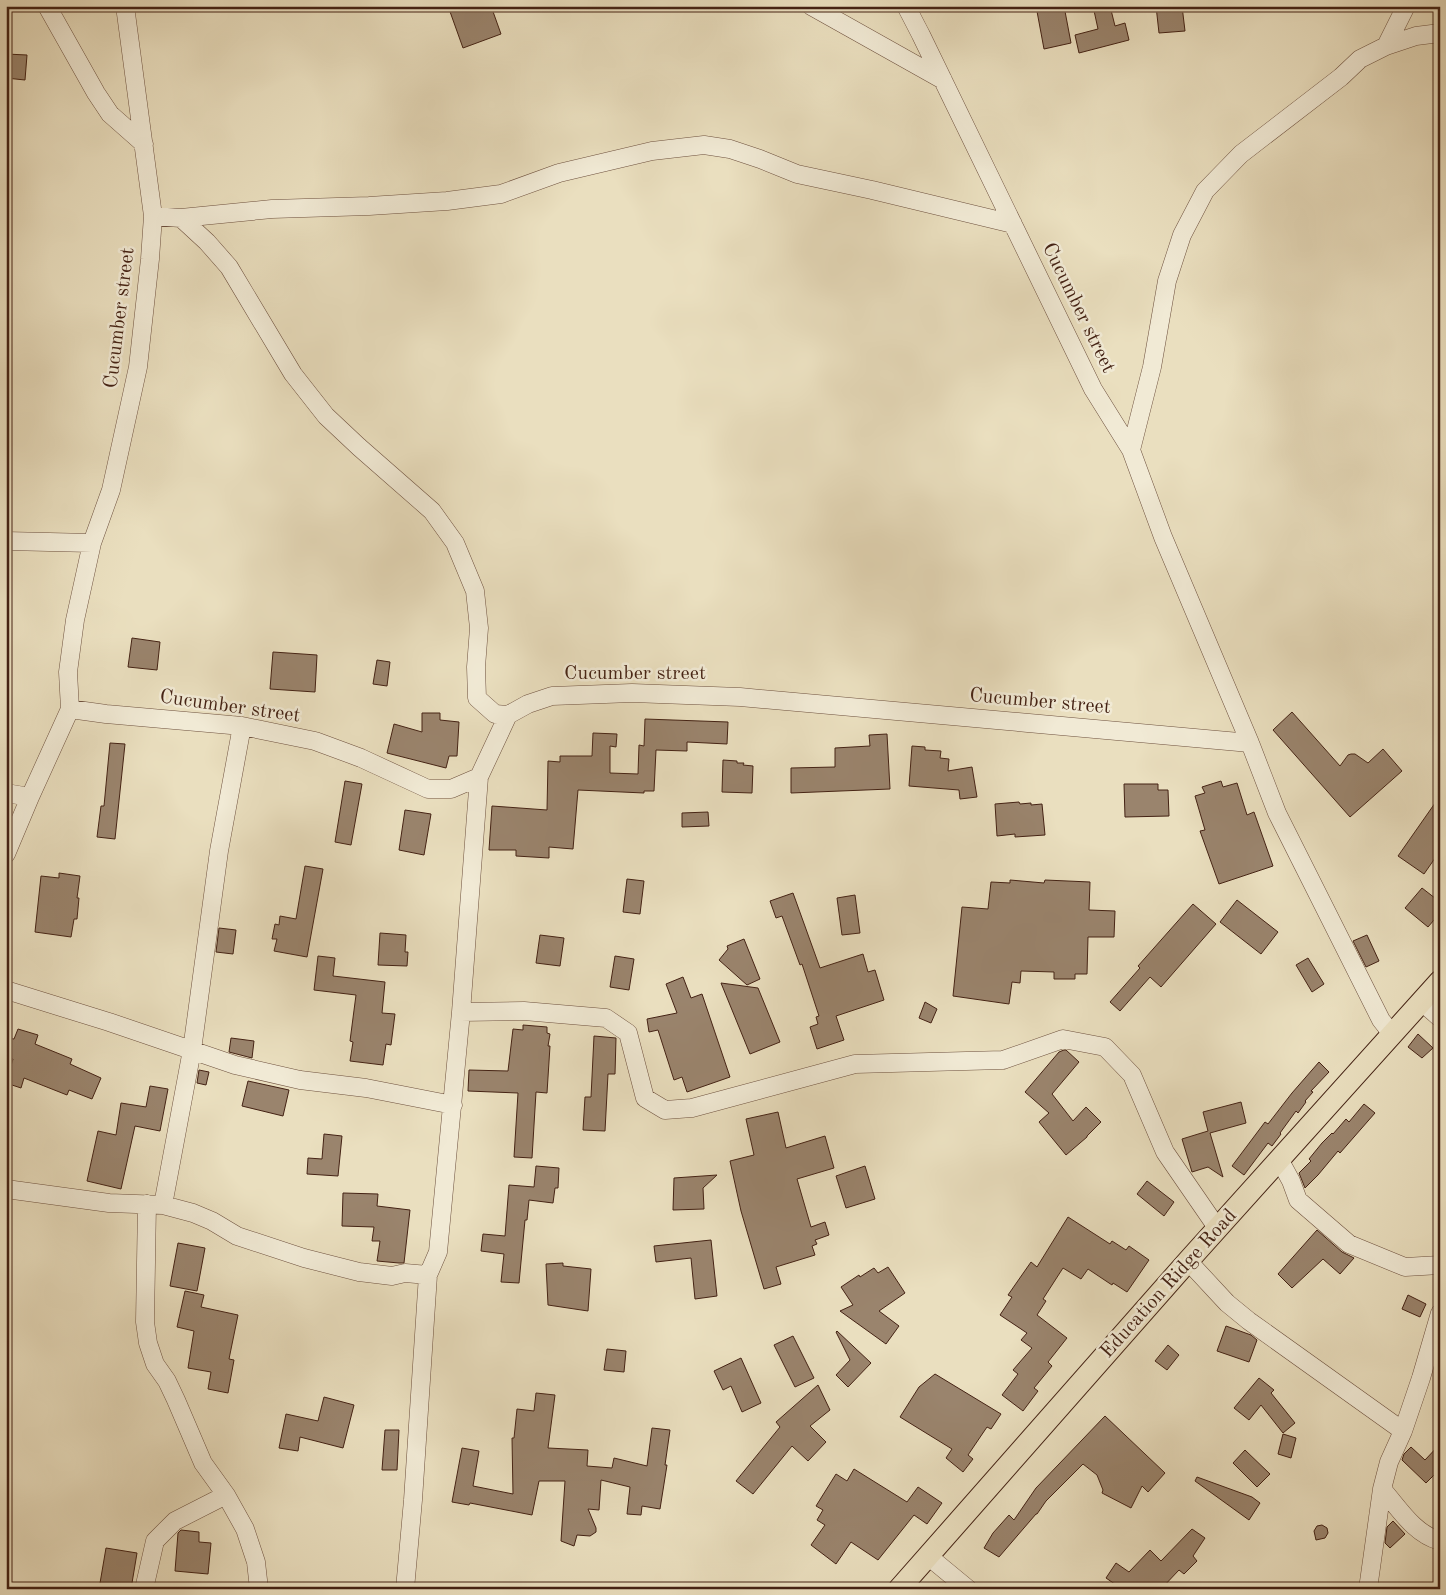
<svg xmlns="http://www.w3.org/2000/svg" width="1446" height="1595" font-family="'Old Standard TT',serif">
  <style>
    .building { fill: #9a846d; stroke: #442214 }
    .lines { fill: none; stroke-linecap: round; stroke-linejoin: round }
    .minor-casing { stroke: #6e513f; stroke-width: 19 }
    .major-casing { stroke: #442214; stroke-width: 23 }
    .minor { stroke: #f1ead5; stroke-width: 18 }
    .major { stroke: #eadfbf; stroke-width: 21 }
    .labels { text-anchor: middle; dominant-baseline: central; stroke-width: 5; stroke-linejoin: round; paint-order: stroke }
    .street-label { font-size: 20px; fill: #442214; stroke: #f1ead5 }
  </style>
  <rect width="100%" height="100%" fill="#eadfbf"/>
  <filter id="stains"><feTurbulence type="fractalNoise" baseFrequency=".004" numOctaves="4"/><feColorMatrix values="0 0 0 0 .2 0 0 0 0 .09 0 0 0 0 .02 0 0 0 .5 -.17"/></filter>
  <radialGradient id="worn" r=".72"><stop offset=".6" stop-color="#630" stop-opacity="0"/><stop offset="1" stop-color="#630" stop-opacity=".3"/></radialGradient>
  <path class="building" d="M 448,6 L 491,6 L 501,34 L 463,48 Z
    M 1036,6 L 1064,6 L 1071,43 L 1044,49 Z
    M 1093,6 L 1110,6 L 1115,26 L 1125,23 L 1129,40 L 1079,53 L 1075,35 L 1098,29 Z
    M 1156,6 L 1182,6 L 1185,31 L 1159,33 Z
    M 6,54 L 27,55 L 25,80 L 6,78 Z
    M 132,638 L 160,642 L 157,670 L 128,667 Z
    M 273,652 L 317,655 L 315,692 L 270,689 Z
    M 377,660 L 390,662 L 387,686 L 373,684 Z
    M 1292,712 L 1340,766 L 1348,755 L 1351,754 L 1355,754 L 1368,763 L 1383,749 L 1402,771 L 1350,817 L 1273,730 Z
    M 422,713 L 440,713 L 440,720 L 459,722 L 457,756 L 449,756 L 446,768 L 387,753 L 394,724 L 422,732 Z
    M 645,719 L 728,722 L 727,744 L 687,742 L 687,751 L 656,750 L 654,791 L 644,791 L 644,793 L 578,790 L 573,849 L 549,847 L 549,858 L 516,856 L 516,850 L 489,850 L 492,806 L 547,810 L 548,761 L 560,762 L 560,756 L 592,756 L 593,733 L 617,734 L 616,747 L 610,746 L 610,773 L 638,774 L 639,745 L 644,746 Z
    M 887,734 L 890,789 L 791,793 L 791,768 L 835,767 L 835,748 L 870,746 L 869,735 Z
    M 110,743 L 125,744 L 115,839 L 97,837 L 101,806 L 104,806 Z
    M 912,746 L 925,747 L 925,750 L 941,751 L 940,758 L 949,759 L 948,771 L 972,767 L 977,797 L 960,799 L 959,790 L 909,786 Z
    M 723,760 L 737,761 L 737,763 L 744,763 L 743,765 L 753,766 L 752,793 L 722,792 Z
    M 345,781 L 362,784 L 351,845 L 335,842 Z
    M 1221,781 L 1223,787 L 1237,783 L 1247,815 L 1254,812 L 1273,866 L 1219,884 L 1200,831 L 1205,830 L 1195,796 L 1205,793 L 1202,787 Z
    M 1124,784 L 1158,784 L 1158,790 L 1168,790 L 1169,816 L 1125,817 Z
    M 1440,796 L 1440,851 L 1424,874 L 1398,856 Z
    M 1019,802 L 1020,804 L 1031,803 L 1031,805 L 1042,804 L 1045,835 L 1015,837 L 1015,834 L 997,836 L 995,804 Z
    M 405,810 L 431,814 L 424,855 L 399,850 Z
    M 708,812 L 709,826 L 682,827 L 682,813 Z
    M 305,866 L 323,869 L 307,957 L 274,951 L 277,939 L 272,939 L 275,924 L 279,925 L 280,916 L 296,919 Z
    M 59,873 L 80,876 L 77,898 L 79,898 L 77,919 L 74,919 L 71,937 L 35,932 L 41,876 L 59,878 Z
    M 627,879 L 644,881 L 640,914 L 623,912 Z
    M 1010,880 L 1044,883 L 1045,880 L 1090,882 L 1089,910 L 1115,911 L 1114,937 L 1088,937 L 1087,974 L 1075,974 L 1075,979 L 1054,979 L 1054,972 L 1021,971 L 1020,983 L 1012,982 L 1009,1004 L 953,996 L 962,907 L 988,909 L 991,882 L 1010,883 Z
    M 1422,888 L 1440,902 L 1440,913 L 1428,927 L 1405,908 Z
    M 793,893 L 820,968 L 863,954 L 868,972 L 875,970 L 884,1000 L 836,1016 L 844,1040 L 817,1049 L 810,1027 L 818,1024 L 816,1017 L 819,1016 L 802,964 L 800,965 L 782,916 L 776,918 L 770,901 Z
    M 855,895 L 860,933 L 842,935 L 837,898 Z
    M 1237,900 L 1278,932 L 1261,954 L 1220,922 Z
    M 1193,904 L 1216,924 L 1161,987 L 1150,977 L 1120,1011 L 1110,1002 L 1140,968 L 1138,966 Z
    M 219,928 L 236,930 L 233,954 L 216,952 Z
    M 380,933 L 406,935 L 405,952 L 408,952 L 407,966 L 378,965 Z
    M 540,935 L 564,938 L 560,966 L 536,963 Z
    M 1367,935 L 1379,961 L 1366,967 L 1353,941 Z
    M 744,939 L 760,979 L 747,985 L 719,960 L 728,949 L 727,946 Z
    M 318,956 L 335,958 L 333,976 L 385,982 L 382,1013 L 395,1014 L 391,1045 L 386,1044 L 383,1065 L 350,1061 L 353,1042 L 350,1041 L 356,995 L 314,990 Z
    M 615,956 L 634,959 L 629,990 L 610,987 Z
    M 1308,958 L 1324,984 L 1312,992 L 1296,965 Z
    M 683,977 L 691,998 L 702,994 L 730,1077 L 687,1092 L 682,1077 L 674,1080 L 658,1030 L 649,1032 L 647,1019 L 677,1013 L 666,984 Z
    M 721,983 L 758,988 L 780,1042 L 750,1054 Z
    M 925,1002 L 937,1009 L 931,1023 L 919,1018 Z
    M 523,1025 L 547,1027 L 547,1033 L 550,1034 L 548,1046 L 550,1046 L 547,1093 L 536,1092 L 532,1158 L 514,1157 L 518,1093 L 468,1091 L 469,1070 L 508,1071 L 513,1029 L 523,1030 Z
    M 18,1029 L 38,1035 L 35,1044 L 72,1059 L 70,1064 L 101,1078 L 92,1099 L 69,1090 L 67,1095 L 24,1078 L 21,1088 L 6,1083 L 13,1059 L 6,1058 L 6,1038 L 14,1039 Z
    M 1418,1034 L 1433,1048 L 1422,1058 L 1408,1047 Z
    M 594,1036 L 616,1038 L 615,1074 L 608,1074 L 605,1131 L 583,1130 L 585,1097 L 591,1097 Z
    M 231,1038 L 254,1041 L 252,1058 L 229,1052 Z
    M 1064,1050 L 1066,1050 L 1079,1062 L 1052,1094 L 1073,1121 L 1086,1107 L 1101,1122 L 1087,1136 L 1087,1137 L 1066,1155 L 1039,1122 L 1049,1113 L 1025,1092 L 1059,1052 Z
    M 1319,1062 L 1329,1072 L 1311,1091 L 1313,1092 L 1305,1101 L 1306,1102 L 1298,1113 L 1296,1111 L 1280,1133 L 1281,1134 L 1272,1146 L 1268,1143 L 1244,1175 L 1232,1166 L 1265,1122 L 1268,1124 L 1292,1093 Z
    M 199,1070 L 209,1072 L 206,1085 L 197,1083 Z
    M 248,1081 L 289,1090 L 283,1116 L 242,1106 Z
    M 150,1086 L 168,1089 L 160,1131 L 135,1126 L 121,1189 L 87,1181 L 98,1131 L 116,1135 L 121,1103 L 146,1107 Z
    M 1241,1102 L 1246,1123 L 1210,1133 L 1223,1177 L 1208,1167 L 1192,1172 L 1182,1139 L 1208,1131 L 1203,1112 Z
    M 1364,1104 L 1375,1113 L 1340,1153 L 1338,1151 L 1318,1175 L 1305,1188 L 1299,1173 L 1311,1161 L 1309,1159 L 1322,1143 L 1332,1133 L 1333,1134 L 1346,1119 L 1349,1122 Z
    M 778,1112 L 786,1148 L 825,1136 L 834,1168 L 797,1179 L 811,1227 L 825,1222 L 829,1235 L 815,1240 L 817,1244 L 812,1246 L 815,1255 L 776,1267 L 781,1284 L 764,1289 L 741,1211 L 730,1161 L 754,1155 L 746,1119 Z
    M 324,1134 L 342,1136 L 338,1176 L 307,1174 L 308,1158 L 322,1159 Z
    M 536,1166 L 559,1168 L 558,1188 L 555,1188 L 553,1203 L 529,1200 L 527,1220 L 525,1220 L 519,1283 L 501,1282 L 504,1254 L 481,1251 L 483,1234 L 505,1236 L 509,1185 L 534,1187 Z
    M 865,1166 L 875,1199 L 846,1208 L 836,1176 Z
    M 717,1175 L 703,1188 L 704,1209 L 673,1210 L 674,1178 Z
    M 1147,1181 L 1174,1202 L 1164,1216 L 1137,1194 Z
    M 343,1193 L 378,1194 L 377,1206 L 410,1210 L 404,1263 L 399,1263 L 377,1261 L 380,1241 L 372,1241 L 374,1227 L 342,1226 Z
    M 1068,1217 L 1110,1244 L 1112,1241 L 1126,1250 L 1129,1246 L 1149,1260 L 1127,1292 L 1113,1283 L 1112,1285 L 1088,1269 L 1081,1279 L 1063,1268 L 1043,1299 L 1046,1301 L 1037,1315 L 1067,1338 L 1048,1362 L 1052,1366 L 1034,1388 L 1038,1391 L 1023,1411 L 1002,1395 L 1018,1374 L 1013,1370 L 1032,1348 L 1021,1340 L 1027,1333 L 1000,1315 L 1012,1297 L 1008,1295 L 1031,1262 L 1037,1267 Z
    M 1317,1230 L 1342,1252 L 1354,1258 L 1340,1274 L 1323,1259 L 1292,1288 L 1278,1274 Z
    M 711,1240 L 717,1296 L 695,1299 L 691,1258 L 656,1262 L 654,1246 Z
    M 178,1243 L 205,1248 L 197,1291 L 170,1286 Z
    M 563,1263 L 563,1266 L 591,1269 L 588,1311 L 548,1305 L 546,1264 Z
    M 888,1267 L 905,1293 L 879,1311 L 899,1326 L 886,1344 L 840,1311 L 853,1305 L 841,1287 L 859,1275 L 860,1277 L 874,1268 L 878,1273 Z
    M 185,1291 L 204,1295 L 201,1307 L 238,1315 L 229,1359 L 234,1360 L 228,1393 L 208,1389 L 211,1372 L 188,1368 L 194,1331 L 177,1327 Z
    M 1408,1295 L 1426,1304 L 1420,1317 L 1402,1309 Z
    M 1226,1326 L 1251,1335 L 1257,1340 L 1249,1362 L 1217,1351 Z
    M 837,1331 L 871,1363 L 848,1387 L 836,1375 L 850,1360 L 836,1332 Z
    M 793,1336 L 814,1378 L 795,1387 L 774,1345 Z
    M 1168,1345 L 1179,1355 L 1167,1370 L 1155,1361 Z
    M 607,1349 L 626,1351 L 624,1372 L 604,1370 Z
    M 741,1358 L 761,1403 L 742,1412 L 731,1386 L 723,1390 L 714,1371 Z
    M 935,1374 L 1001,1414 L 991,1429 L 987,1427 L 968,1455 L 973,1459 L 963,1472 L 946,1458 L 952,1449 L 900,1417 L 919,1387 Z
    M 1259,1378 L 1274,1390 L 1271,1393 L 1295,1423 L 1283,1433 L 1261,1405 L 1249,1420 L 1234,1408 Z
    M 818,1385 L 830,1410 L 810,1426 L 826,1442 L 808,1461 L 792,1446 L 753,1494 L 736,1481 L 780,1427 L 776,1422 Z
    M 536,1393 L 555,1395 L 548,1448 L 588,1450 L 587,1466 L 612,1468 L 614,1458 L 647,1466 L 652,1428 L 670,1430 L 665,1465 L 667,1465 L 660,1509 L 642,1506 L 641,1515 L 627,1514 L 630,1487 L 601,1480 L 599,1510 L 588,1509 L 596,1528 L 596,1532 L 590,1536 L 577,1535 L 574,1546 L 561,1541 L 565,1481 L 539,1481 L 532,1515 L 470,1503 L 469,1505 L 452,1502 L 462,1448 L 479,1451 L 473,1486 L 513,1494 L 512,1438 L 514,1438 L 517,1409 L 534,1411 Z
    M 324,1397 L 354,1405 L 343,1448 L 300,1437 L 298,1451 L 279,1448 L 286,1414 L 318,1421 Z
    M 1105,1416 L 1165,1473 L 1148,1492 L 1142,1486 L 1131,1508 L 1102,1493 L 1103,1490 L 1097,1475 L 1083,1464 L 1046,1501 L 1037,1514 L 1036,1514 L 999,1557 L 984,1548 L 993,1533 L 1009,1515 L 1014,1520 L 1036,1488 Z
    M 385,1430 L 399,1430 L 397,1470 L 382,1470 Z
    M 1283,1434 L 1296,1438 L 1291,1458 L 1278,1454 Z
    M 1440,1444 L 1440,1469 L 1426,1483 L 1402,1460 L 1404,1454 L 1411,1447 L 1425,1460 Z
    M 1245,1450 L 1270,1474 L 1257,1487 L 1233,1463 Z
    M 854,1469 L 907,1502 L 918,1487 L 942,1503 L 927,1524 L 914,1515 L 878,1560 L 851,1542 L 836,1564 L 811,1545 L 825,1525 L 817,1520 L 823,1510 L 816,1506 L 836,1474 L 847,1481 Z
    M 1197,1477 L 1252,1497 L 1260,1503 L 1249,1520 L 1195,1481 Z
    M 1393,1521 L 1405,1534 L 1390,1548 L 1385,1543 L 1387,1527 Z
    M 1322,1525 L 1327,1528 L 1328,1533 L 1325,1538 L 1316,1540 L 1314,1531 L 1317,1526 Z
    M 1192,1529 L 1205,1538 L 1193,1556 L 1197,1561 L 1184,1574 L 1179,1570 L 1161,1589 L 1122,1589 L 1106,1578 L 1116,1563 L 1129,1572 L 1150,1550 L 1161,1561 Z
    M 181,1530 L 199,1532 L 199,1542 L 211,1543 L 208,1574 L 175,1571 L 178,1533 Z
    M 106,1548 L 137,1553 L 131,1589 L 99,1589 Z"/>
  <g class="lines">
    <g class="minor-casing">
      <path id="minor" d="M 47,6 L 96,93 L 110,114 L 144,144
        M 125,6 L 153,216 L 150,259 L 138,367 L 111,490 L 92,543 L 75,620 L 68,672 L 70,709 L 106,714 L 242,726 L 315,741 L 361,758 L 428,789 L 451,789 L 479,777 L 508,715 L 528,704 L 552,696 L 632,693 L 740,697 L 1250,743
        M 811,6 L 943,80
        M 906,6 L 921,35 L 1093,389 L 1131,450 L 1163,537 L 1250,743 L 1277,813 L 1381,1020 L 1392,1034
        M 1386,46 L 1406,6
        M 153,216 L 181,218 L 272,209 L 369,206 L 447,201 L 501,194 L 559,173 L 652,151 L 704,145 L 730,149 L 760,159 L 797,174 L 872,190 L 1013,224
        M 181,218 L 207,242 L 229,267 L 293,374 L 326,416 L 359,447 L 432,511 L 455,543 L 475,591 L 479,628 L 476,667 L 477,698 L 495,714 L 508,715
        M 1131,450 L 1152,367 L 1167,281 L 1182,235 L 1205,191 L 1241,154 L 1341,77 L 1360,59 L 1386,46 L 1416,36 L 1440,33
        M 6,541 L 92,543
        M 6,793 L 30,797
        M 6,854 L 30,797 L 70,709
        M 6,990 L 109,1022 L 235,1065 L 300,1080 L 366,1088 L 453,1105
        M 1422,1002 L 1440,1018
        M 461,1012 L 524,1011 L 606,1018 L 628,1033 L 645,1098 L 665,1110 L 692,1108 L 855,1064 L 1003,1060 L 1063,1039 L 1105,1047 L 1132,1075 L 1165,1152 L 1218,1229
        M 1279,1159 L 1291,1181 L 1298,1200 L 1349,1244 L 1405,1267 L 1440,1265
        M 6,1189 L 109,1203 L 163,1205 L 193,1213 L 212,1221 L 237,1236 L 304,1258 L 359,1272 L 392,1276 L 405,1273 L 428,1275
        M 147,1204 L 145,1322 L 148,1343 L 155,1364 L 167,1381 L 176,1400 L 203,1463 L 226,1495 L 245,1529 L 256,1562 L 259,1589
        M 163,1205 L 192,1050 L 219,851 L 242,726
        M 1188,1261 L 1227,1303 L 1249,1321 L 1403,1431
        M 1440,1313 L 1421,1378 L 1403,1431 L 1389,1462 L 1382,1489 C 1399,1508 1414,1534 1440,1541
        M 928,1556 L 968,1589
        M 144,1589 L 155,1541 L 175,1521 L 226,1495
        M 405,1589 L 413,1500 L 428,1275 L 438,1252 L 461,1012 L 479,777
        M 1368,1589 L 1382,1489"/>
    </g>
    <g class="major-casing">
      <path id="major" d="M 899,1589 L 1188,1261 L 1440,981"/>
    </g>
    <use href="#minor" class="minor"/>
    <use href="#major" class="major"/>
  </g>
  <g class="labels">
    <g class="street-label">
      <text transform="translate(1078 308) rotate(64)">Cucumber street</text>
      <text transform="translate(120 318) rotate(-83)">Cucumber street</text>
      <text x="635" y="674">Cucumber street</text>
      <text transform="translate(1040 702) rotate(5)">Cucumber street</text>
      <text transform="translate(230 707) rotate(8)">Cucumber street</text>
      <text transform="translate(1169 1284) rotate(-48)">Education Ridge Road</text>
    </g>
  </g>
  <rect width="1446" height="1595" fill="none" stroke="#eadfbf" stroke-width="25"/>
  <rect x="8" y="8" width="1431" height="1580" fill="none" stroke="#442214" stroke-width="2.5"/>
  <rect x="12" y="12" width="1421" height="1570" fill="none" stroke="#442214"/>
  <rect width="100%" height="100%" filter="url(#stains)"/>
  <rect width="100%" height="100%" fill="url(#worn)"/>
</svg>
